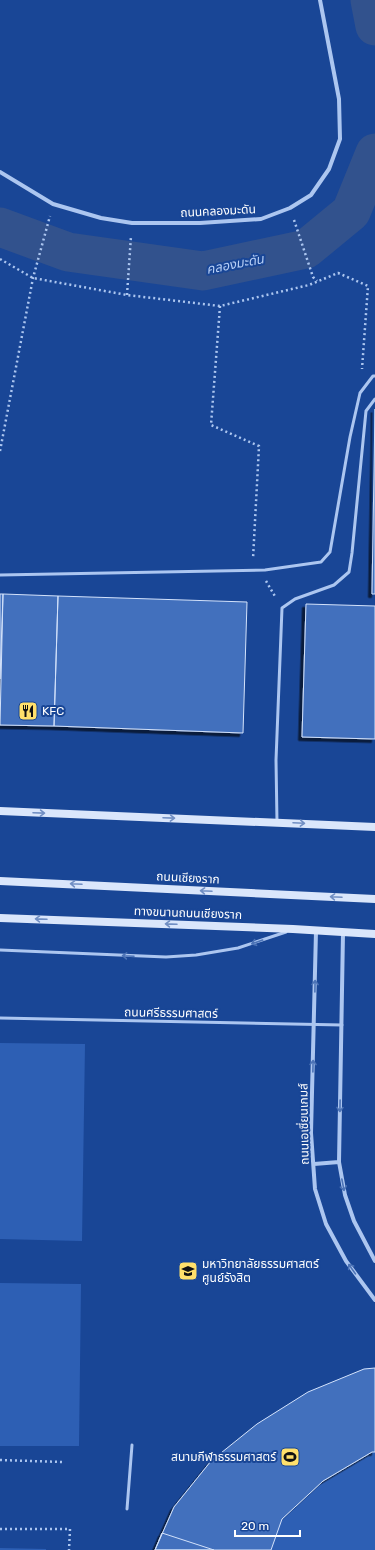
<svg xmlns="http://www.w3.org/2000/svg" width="375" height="1550" font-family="Rubik,'Noto Sans Thai',sans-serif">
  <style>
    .green { fill: #2d5fb4 }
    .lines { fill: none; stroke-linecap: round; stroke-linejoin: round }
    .river { stroke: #32528d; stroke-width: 39 }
    .building { fill: #4270bd; stroke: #d3e2fb; filter: url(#shadow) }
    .path { stroke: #acc6f0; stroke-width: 2.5; stroke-dasharray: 2 3; stroke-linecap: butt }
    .lane { stroke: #acc6f0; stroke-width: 3 }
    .street { stroke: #acc6f0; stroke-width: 4 }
    .secondary { stroke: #dae6fb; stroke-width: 8 }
    .oneway { stroke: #708ec3 }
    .oneway2 { stroke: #4c73b6 }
    .labels { text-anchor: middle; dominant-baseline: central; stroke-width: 4; stroke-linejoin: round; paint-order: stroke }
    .street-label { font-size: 12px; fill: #fff; stroke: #194696 }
    .poi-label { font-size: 12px; fill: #fff; stroke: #194696; text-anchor: start }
    .water-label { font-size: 13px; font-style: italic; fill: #b8d0f7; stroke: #194696 }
  </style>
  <defs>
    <filter id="shadow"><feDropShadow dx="-3.5" dy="3.5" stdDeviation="0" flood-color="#0009"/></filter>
  </defs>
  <rect width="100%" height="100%" fill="#194696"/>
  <path class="green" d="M 0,1043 L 85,1044 L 82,1241 L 0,1239 Z
    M 0,1283 L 81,1284 L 79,1446 L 0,1446 Z
    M 375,1368 L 375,1550 L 155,1550 L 174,1507 L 211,1461 L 257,1424 L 308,1392 L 364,1369 Z
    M 0,1548 L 46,1549 L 46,1550 L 0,1550 Z"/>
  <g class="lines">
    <path class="river" d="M 370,0 L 375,26
      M 0,227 L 68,252 L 203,271 L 306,249 L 351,212 L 375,153"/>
  </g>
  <path class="building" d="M 375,409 L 375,594 L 372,594 Z
    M 0,594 L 3,594 L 0,679 Z
    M 3,594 L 58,596 L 54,726 L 0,725 Z
    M 58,596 L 247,602 L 243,733 L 54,726 Z
    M 306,604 L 375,606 L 375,739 L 302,737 Z
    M 375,1368 L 375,1452 L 372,1452 L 323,1481 L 282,1519 L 271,1550 L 155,1550 L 174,1507 L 211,1461 L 257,1424 L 308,1392 L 364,1369 Z
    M 162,1533 L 214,1550 L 155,1550 Z"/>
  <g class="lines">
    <path class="path" d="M 294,220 L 313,277 L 317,281
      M 0,259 L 33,278 L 127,295 L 220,306 L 309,285 L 338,273 L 368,286 L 362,369
      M 127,295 L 131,236
      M 220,306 L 211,425 L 259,446 L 253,559
      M 0,451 L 33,278 L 50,216
      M 266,581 L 276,598
      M 0,1460 L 62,1462
      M 0,1529 L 70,1529 L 69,1550"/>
    <path class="lane" d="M 0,575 L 265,570 L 321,562 L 330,552 L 350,437 L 360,393 L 373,376 L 375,376
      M 277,822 L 276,760 L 282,608 L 295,599 L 334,585 L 349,572 L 352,553 L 366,411 L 375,399
      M 0,950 L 166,957 L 196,955 L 238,948 L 286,932
      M 0,1018 L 342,1025
      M 127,1509 L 132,1445"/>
    <path class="street" d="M 0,172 L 53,204 L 101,218 L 132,223 L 200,223 L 261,219 L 290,208 L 311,195 L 329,169 L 340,139 L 339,99 L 320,0
      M 316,931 L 311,1133 L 315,1189 L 326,1224 L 346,1261 L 375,1300
      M 343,933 L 339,1162 L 345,1195 L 354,1221 L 375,1261
      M 314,1164 L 339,1162"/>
    <path class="secondary" d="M 0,811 L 375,827
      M 0,881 L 375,899
      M 0,918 L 293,929 L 375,934"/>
  </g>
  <defs><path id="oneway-shaft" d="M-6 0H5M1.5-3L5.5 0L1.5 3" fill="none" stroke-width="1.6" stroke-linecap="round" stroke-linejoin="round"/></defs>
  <g class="oneway">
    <use href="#oneway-shaft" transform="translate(39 813) rotate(2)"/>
    <use href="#oneway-shaft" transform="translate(169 818) rotate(2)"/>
    <use href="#oneway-shaft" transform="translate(299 823) rotate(3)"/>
    <use href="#oneway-shaft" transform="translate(76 884) rotate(-177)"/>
    <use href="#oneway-shaft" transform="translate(206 891) rotate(-177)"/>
    <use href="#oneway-shaft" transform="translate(336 897) rotate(-177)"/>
    <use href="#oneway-shaft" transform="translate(41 919) rotate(-178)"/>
    <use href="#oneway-shaft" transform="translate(171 924) rotate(-178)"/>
  </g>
  <g class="oneway2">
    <use href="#oneway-shaft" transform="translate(257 942) rotate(161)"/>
    <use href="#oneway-shaft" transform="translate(128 956) rotate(-177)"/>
    <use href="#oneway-shaft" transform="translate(315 986) rotate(-89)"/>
    <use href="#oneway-shaft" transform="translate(313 1066) rotate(-89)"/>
    <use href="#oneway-shaft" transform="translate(340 1106) rotate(91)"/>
    <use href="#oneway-shaft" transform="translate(343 1185) rotate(79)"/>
    <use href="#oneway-shaft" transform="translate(352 1269) rotate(-125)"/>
  </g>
  <defs>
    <g id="restaurant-square" transform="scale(1)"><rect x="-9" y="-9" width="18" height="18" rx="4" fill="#ffe06b" stroke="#194696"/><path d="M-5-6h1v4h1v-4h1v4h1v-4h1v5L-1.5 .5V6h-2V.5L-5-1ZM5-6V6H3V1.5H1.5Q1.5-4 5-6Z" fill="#111"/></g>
    <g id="university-square" transform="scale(1)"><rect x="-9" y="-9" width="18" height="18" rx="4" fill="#ffe06b" stroke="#194696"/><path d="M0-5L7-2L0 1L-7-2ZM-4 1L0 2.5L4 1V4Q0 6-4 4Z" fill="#111"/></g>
    <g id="stadium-square" transform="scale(1)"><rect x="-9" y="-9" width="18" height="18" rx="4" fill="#ffe06b" stroke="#194696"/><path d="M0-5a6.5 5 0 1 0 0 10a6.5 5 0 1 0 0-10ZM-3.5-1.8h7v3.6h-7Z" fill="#111"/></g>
  </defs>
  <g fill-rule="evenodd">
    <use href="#restaurant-square" x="28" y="711"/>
    <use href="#university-square" x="188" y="1271"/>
    <use href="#stadium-square" x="290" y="1457"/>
  </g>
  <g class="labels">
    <g class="street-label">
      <text transform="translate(218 211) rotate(-3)">ถนนคลองมะดัน</text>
      <text transform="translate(188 878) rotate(3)">ถนนเชียงราก</text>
      <text transform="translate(188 913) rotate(2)">ทางขนานถนนเชียงราก</text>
      <text transform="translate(171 1013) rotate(1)">ถนนศรีธรรมศาสตร์</text>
      <text transform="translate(304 1124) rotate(-91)">ถนนเอเซี่ยนเกมส์</text>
    </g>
    <g class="poi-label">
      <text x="42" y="711">KFC</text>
      <text x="202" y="1264">มหาวิทยาลัยธรรมศาสตร์<tspan x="202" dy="14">ศูนย์รังสิต</tspan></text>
      <text x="276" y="1457" text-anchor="end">สนามกีฬาธรรมศาสตร์</text>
    </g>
    <g class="water-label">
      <text transform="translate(235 264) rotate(-11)">คลองมะดัน</text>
    </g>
  </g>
  <path d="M235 1530v6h65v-6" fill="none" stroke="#ffffff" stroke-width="2"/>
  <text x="241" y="1530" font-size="12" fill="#ffffff" stroke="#194696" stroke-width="3" paint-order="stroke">20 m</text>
</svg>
